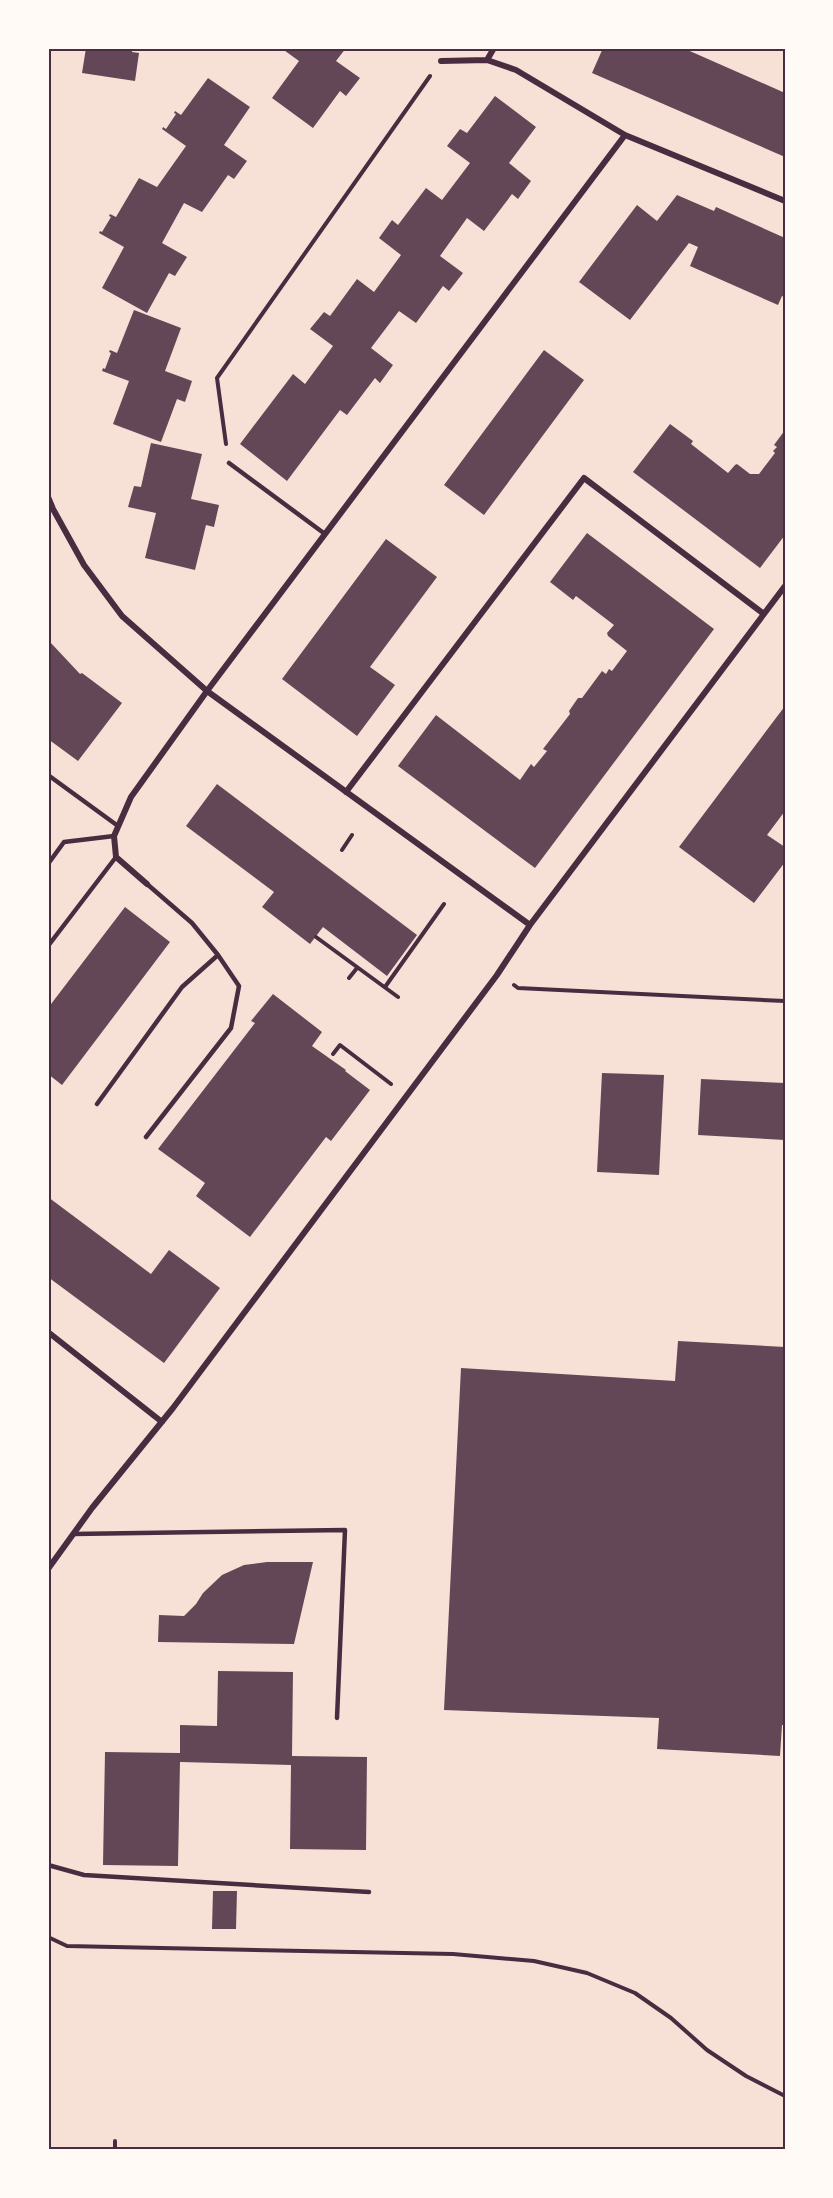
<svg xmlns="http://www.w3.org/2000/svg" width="833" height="2198" font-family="'Noto Sans',sans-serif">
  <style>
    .building { fill: #644757 }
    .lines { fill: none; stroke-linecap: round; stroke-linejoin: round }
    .path { stroke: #4a2c40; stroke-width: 4 }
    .service { stroke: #4a2c40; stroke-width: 4.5 }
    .minor { stroke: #4a2c40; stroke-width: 6 }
    .neatline { fill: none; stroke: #4a2c40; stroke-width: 2 }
  </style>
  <rect width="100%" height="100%" fill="#f7e1d7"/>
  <path class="building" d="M 86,48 L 132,48 L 132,52 L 139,53 L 135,81 L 82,73 Z
    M 281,48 L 346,48 L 336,61 L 360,78 L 346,96 L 340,91 L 313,128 L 272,98 L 299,61 Z
    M 603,48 L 683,48 L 785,93 L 785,157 L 592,73 Z
    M 208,78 L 250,107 L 224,145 L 247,161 L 234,179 L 228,175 L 202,212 L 184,203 L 162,243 L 187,257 L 175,276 L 169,273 L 147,313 L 102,288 L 124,247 L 99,233 L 100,231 L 102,232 L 111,217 L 109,216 L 110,214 L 116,217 L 139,178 L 157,187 L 186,146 L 162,129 L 163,127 L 166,129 L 176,114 L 174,113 L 175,111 L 181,115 Z
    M 495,96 L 536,127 L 509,163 L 531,181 L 518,199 L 512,194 L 484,231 L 467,218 L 440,256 L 463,273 L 449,291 L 443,286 L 416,323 L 399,311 L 371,348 L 393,365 L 380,383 L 375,378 L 347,415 L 340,410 L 287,481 L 240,444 L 293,374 L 305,384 L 333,346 L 310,329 L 324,312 L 330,316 L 357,279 L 374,292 L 401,255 L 379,238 L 392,220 L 398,225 L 426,188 L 442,200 L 470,163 L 447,146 L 460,129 L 467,133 Z
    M 677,195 L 714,211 L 716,207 L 785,238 L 785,297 L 782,296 L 778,305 L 690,266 L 698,247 L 689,243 L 630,320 L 579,282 L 637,205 L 657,221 Z
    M 134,310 L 181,328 L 165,371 L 192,381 L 185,402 L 177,399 L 161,442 L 113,424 L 129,381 L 102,371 L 103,368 L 105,369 L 111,353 L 109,352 L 110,350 L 117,353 Z
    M 544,350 L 584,380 L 484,515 L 444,485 Z
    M 670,424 L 693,441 L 691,444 L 728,473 L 735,465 L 737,464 L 750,474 L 759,474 L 775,453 L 773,451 L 777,447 L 774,445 L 785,430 L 785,535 L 760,568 L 633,472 Z
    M 151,443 L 202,454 L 191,499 L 219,505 L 214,527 L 206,525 L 195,570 L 145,558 L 156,513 L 128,507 L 134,486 L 141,487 Z
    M 587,533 L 714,629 L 535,868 L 398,766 L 436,715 L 520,780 L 531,764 L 534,767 L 547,751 L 543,749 L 570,714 L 569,711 L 578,698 L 582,698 L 602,671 L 606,674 L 609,669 L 612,671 L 627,651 L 608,636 L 607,633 L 614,625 L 576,596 L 573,600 L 550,582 Z
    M 386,539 L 437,577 L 370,667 L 395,685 L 357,736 L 282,679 Z
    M 48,637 L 50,642 L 80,674 L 82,673 L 122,703 L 78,761 L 48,739 L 48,718 L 50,715 L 48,713 Z
    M 785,706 L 785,811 L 767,835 L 785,847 L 785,862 L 754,903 L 679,847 Z
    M 217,784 L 417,935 L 387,976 L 323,927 L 310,944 L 262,907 L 274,892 L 186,826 Z
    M 125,907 L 170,942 L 62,1085 L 48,1074 L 48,1008 Z
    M 273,994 L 322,1032 L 312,1046 L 346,1070 L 345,1071 L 370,1090 L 331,1141 L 326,1137 L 250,1237 L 196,1196 L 205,1183 L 158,1149 L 255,1023 L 251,1021 Z
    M 602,1073 L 664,1075 L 659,1175 L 597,1172 Z
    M 701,1079 L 785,1083 L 785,1140 L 698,1135 Z
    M 48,1197 L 151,1274 L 169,1250 L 220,1288 L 164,1363 L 48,1277 Z
    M 678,1341 L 785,1347 L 785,1725 L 782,1725 L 780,1756 L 657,1749 L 659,1718 L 444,1710 L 461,1368 L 675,1381 Z
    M 267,1562 L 313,1562 L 294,1644 L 158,1642 L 159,1615 L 184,1616 L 196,1604 L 203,1593 L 222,1575 L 244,1565 Z
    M 218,1671 L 293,1672 L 292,1756 L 367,1757 L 366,1850 L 290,1849 L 291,1765 L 180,1762 L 178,1866 L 103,1865 L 105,1752 L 180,1753 L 180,1725 L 217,1726 Z
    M 213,1891 L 237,1891 L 236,1929 L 212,1929 Z"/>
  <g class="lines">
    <path class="path" d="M 226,444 L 217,378 L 430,76
      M 342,850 L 352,835
      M 316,937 L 398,997
      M 349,978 L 357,968
      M 514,985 L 518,988 L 785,1001
      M 385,987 L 444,904
      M 333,1054 L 340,1045 L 391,1084
      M 48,1937 L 67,1946 L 453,1954 L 534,1961 L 587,1973 L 635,1993 L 671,2018 L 707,2050 L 746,2076 L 785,2096
      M 115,2150 L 115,2141"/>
    <path class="service" d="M 229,463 L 325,534
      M 48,775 L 118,826
      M 48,864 L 64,842 L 114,836
      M 48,946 L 116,857
      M 97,1104 L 182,987 L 218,955 L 192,923 L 147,884
      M 146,1137 L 231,1028 L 239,986 L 218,955
      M 73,1534 L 345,1530 L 337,1718
      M 48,1865 L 84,1875 L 369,1892"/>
    <path class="minor" d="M 487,60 L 494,48
      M 441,61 L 487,60 L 516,70 L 625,135 L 785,201
      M 48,497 L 53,509 L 84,565 L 122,616 L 207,691 L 530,925
      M 346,792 L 584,478 L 764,614
      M 147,884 L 116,857 L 114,836 L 131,797 L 207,691 L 625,135
      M 48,1332 L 162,1422
      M 48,1569 L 92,1508 L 173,1408 L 497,975 L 530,925 L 785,586"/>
  </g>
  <rect width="833" height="2198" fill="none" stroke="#fffaf5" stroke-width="99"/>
  <rect x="50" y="50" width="734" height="2098" class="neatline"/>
</svg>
